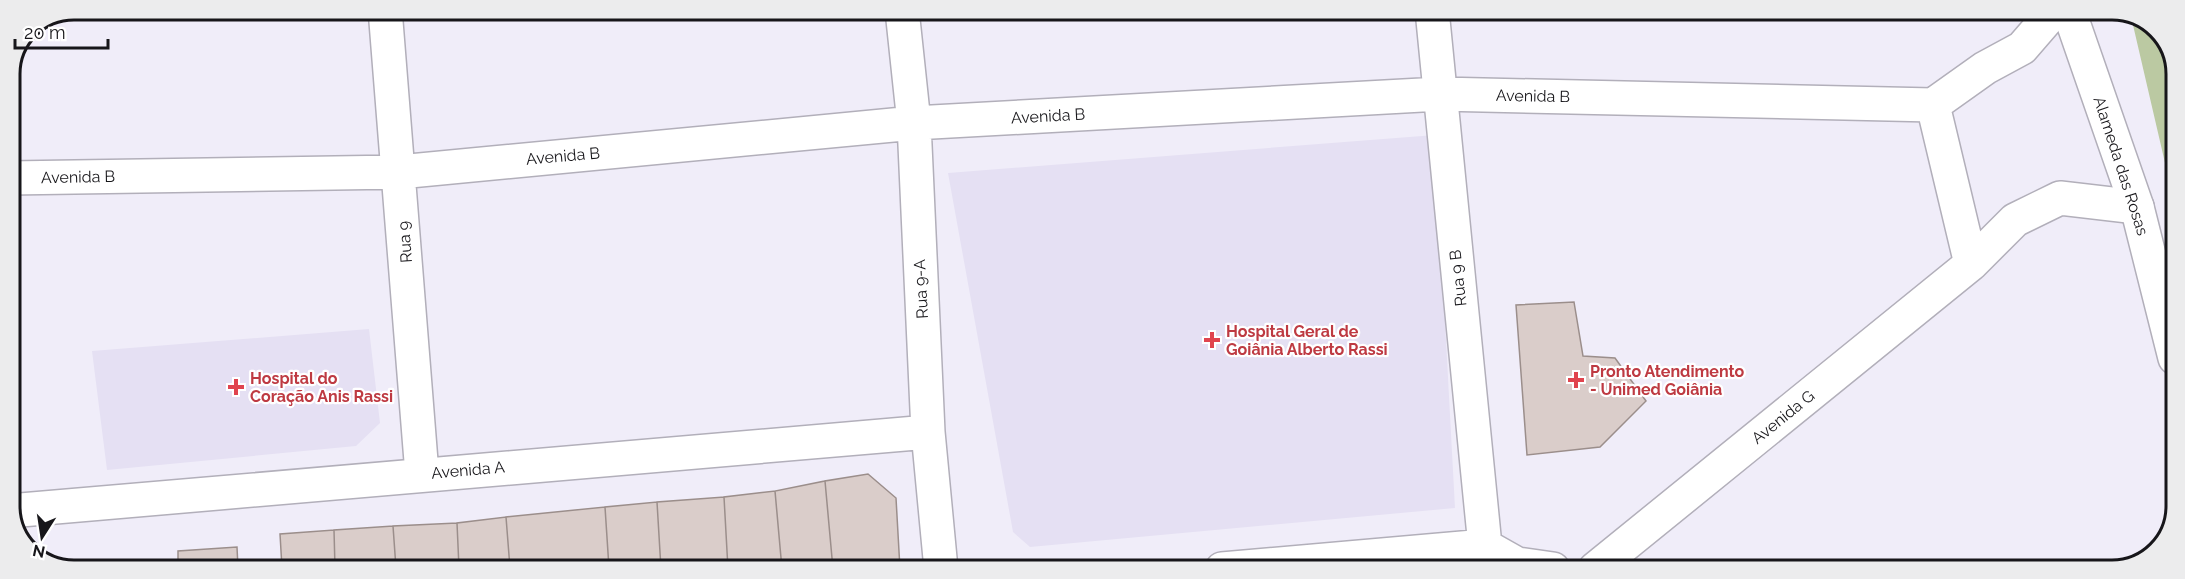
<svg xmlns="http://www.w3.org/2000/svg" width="2185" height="579" font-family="Raleway,sans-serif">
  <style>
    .built { fill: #e5e0f3 }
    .green { fill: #bbc9a2 }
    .building { fill: #dacdca; stroke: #9b8e8b; stroke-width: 1.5 }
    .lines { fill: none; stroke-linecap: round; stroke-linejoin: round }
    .minor-casing { stroke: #b2afba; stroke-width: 36 }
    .major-casing { stroke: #b2afba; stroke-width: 36 }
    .minor { stroke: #fff; stroke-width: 33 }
    .major { stroke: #fff; stroke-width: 33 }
    .health-dot { fill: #e0444e; stroke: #fff; stroke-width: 2 }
    .labels { text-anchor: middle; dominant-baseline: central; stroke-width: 4.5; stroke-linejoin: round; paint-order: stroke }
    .street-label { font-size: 16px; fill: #17161a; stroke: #fff }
    .health-label { font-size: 16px; font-weight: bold; fill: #be3a42; stroke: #fff; text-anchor: start }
    .rim { fill: none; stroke: #17161a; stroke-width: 3 }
  </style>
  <rect width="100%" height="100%" fill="#f0edf9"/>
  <path class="built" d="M 1435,135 L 1455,508 L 1030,547 L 1013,532 L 948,173 Z
    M 369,329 L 380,423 L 356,446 L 107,470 L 92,351 Z"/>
  <path class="green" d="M 2127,11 L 2160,31 L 2176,69 L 2175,206 L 2133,25 Z"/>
  <path class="building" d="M 1574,302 L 1583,356 L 1615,358 L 1646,401 L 1600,447 L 1527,455 L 1516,305 Z
    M 868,474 L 896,498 L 900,569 L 833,569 L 825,481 Z
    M 825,481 L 833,569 L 782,569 L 775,491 Z
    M 775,491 L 782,569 L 728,569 L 724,497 Z
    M 724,497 L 728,569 L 661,569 L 657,502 Z
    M 657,502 L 661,569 L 609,568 L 605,507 Z
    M 605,507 L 609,568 L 510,568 L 506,517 Z
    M 506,517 L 510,568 L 459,568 L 457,523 Z
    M 457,523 L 459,568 L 396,568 L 393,526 Z
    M 393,526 L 396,568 L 335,568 L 334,530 Z
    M 334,530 L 335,568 L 282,568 L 280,534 Z
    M 237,547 L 238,568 L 178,568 L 178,551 Z"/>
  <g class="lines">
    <g class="minor-casing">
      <path id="minor" d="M 385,9 L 422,474
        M 902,10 L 914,123 L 928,432 L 941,569
        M 1432,10 L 1485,546 L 1492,569
        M 9,178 L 399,172 L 914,123 L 1440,94 L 1933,105 L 1985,68 L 2022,48 L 2054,11
        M 1971,264 L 2015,220 L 2060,198 L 2137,207
        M 9,511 L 928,432
        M 1485,546 L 1517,564 L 1553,569
        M 1222,569 L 1485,546
        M 1595,569 L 1971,264 L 1933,105"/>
    </g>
    <g class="major-casing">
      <path id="major" d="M 2069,11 L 2137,207 L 2175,358"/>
    </g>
    <use href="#minor" class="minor"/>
    <use href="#major" class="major"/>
  </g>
  <g class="health-dot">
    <path d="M1209 331h6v6h6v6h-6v6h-6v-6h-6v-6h6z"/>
    <path d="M1573 371h6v6h6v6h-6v6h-6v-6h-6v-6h6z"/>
    <path d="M233 378h6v6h6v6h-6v6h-6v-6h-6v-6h6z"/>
  </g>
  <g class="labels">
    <g class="street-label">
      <text transform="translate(1533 96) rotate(1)">Avenida B</text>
      <text transform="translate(1048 116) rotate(-3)">Avenida B</text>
      <text transform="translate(563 156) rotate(-5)">Avenida B</text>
      <text transform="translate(2121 166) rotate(72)">Alameda das Rosas</text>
      <text transform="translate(78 177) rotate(-1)">Avenida B</text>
      <text transform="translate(405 242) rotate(-94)">Rua 9</text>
      <text transform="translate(1458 278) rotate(-96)">Rua 9 B</text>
      <text transform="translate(921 289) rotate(-93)">Rua 9-A</text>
      <text transform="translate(1783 417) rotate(-39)">Avenida G</text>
      <text transform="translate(468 470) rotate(-5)">Avenida A</text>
    </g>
    <g class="health-label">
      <text x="1226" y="331">Hospital Geral de<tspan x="1226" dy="18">Goiânia Alberto Rassi</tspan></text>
      <text x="1590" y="371">Pronto Atendimento<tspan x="1590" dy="18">- Unimed Goiânia</tspan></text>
      <text x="250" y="378">Hospital do<tspan x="250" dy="18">Coração Anis Rassi</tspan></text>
    </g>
  </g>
  <path d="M0 0H2185V579H0ZM74 20H2112A54 54 0 0 1 2166 74V506A54 54 0 0 1 2112 560H74A54 54 0 0 1 20 506V74A54 54 0 0 1 74 20Z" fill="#ececed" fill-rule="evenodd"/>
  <path class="rim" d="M74 20H2112A54 54 0 0 1 2166 74V506A54 54 0 0 1 2112 560H74A54 54 0 0 1 20 506V74A54 54 0 0 1 74 20Z"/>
  <g transform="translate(42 537) rotate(192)" stroke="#ffffff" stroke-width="4.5" paint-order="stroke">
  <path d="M0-4.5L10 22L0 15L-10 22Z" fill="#17161a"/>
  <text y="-9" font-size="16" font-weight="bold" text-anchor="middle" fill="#17161a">N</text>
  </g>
  <path d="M15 39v9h93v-9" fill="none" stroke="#17161a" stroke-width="3"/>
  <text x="24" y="39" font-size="18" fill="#17161a" stroke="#ffffff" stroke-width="4.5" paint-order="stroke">20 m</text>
</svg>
